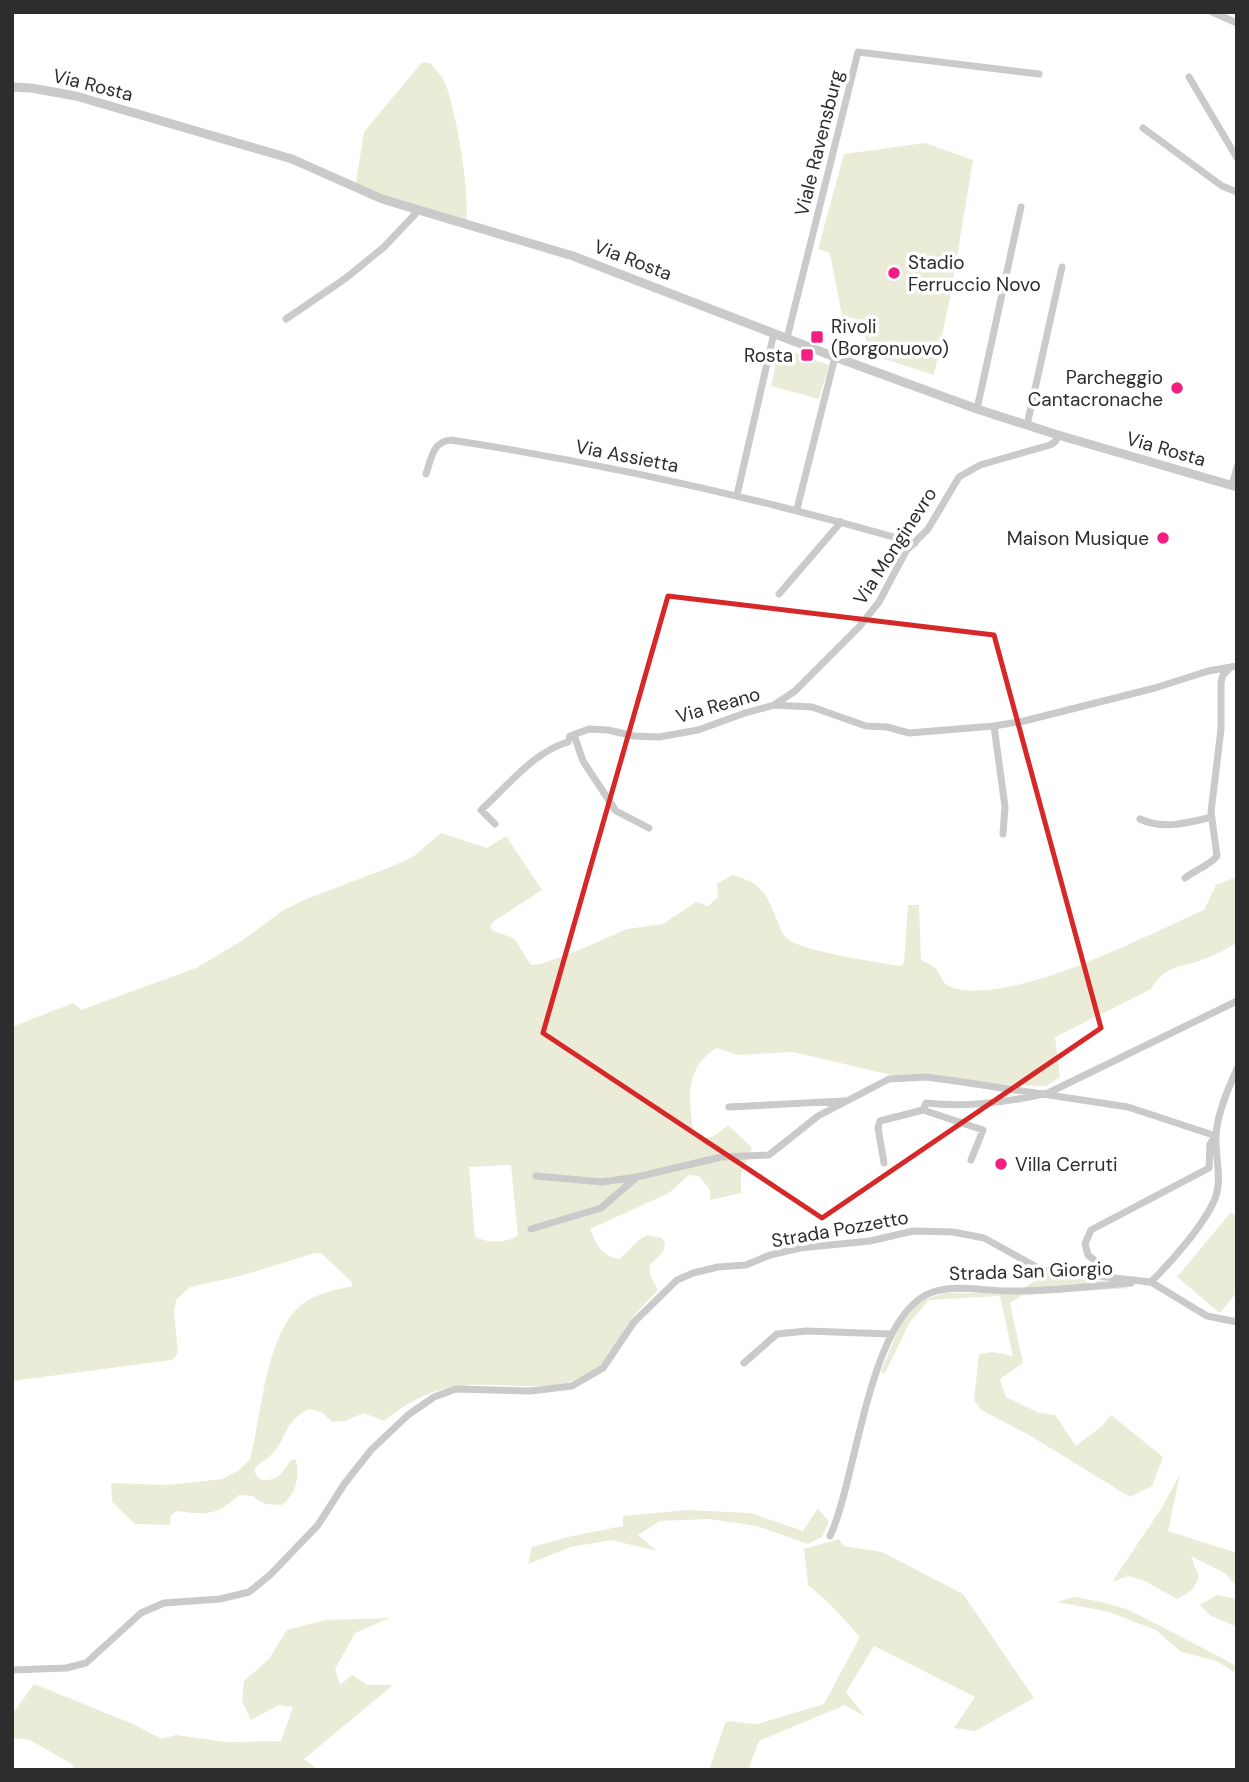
<svg xmlns="http://www.w3.org/2000/svg" width="1249" height="1782" font-family="'DM Sans',sans-serif">
  <style>
    .green { fill: #ebecd8; fill-rule: evenodd }
    .lines { fill: none; stroke-linecap: round; stroke-linejoin: round }
    .minor { stroke: #cacaca; stroke-width: 7 }
    .tertiary { stroke: #cacaca; stroke-width: 9 }
    .marked { fill: none; stroke: #d62828; stroke-width: 5; stroke-linejoin: round }
    .poi-dot { fill: #f41e82; stroke: #fff; stroke-width: 2.5 }
    .labels { text-anchor: middle; dominant-baseline: central; stroke-width: 7; stroke-linejoin: round; paint-order: stroke }
    .street-label { font-size: 19px; fill: #2d2d2d; stroke: #fff }
    .poi-label { font-size: 19px; fill: #2d2d2d; stroke: #fff; text-anchor: start }
  </style>
  <rect width="100%" height="100%" fill="#fff"/>
  <path class="green" d="M 422,62 L 430,63 C 435,69 443,77 446,85 C 457,117 470,191 466,224 L 355,188 L 364,132 Z
    M 925,143 L 973,160 L 951,293 L 934,375 L 869,354 L 862,320 L 842,316 L 830,253 L 818,249 L 844,154 Z
    M 779,347 L 829,365 L 819,399 L 771,386 Z
    M 441,833 L 487,848 L 506,836 L 542,890 L 494,921 L 490,926 L 493,931 L 514,938 L 531,965 L 541,964 L 574,952 L 627,929 L 663,924 L 696,902 L 708,906 L 718,897 L 717,884 L 732,875 C 765,884 765,893 778,922 C 780,927 782,933 785,937 C 798,951 877,962 900,966 L 904,963 L 908,905 L 919,905 L 921,960 C 926,963 931,964 935,968 C 944,978 940,985 957,989 C 1023,1001 1142,937 1204,910 L 1216,885 L 1234,878 L 1237,882 L 1237,943 C 1227,948 1217,954 1207,958 C 1181,969 1168,962 1151,989 L 1055,1037 L 1060,1077 L 1046,1086 L 1010,1085 L 933,1076 L 891,1075 L 793,1052 L 737,1055 L 717,1048 C 683,1068 689,1102 694,1136 C 709,1142 716,1135 728,1125 L 752,1148 L 741,1176 L 741,1193 L 710,1200 L 710,1190 L 699,1176 L 689,1175 L 669,1193 L 590,1229 C 597,1245 600,1255 619,1259 C 630,1251 635,1241 647,1235 L 662,1238 L 665,1244 L 663,1252 L 650,1265 L 650,1275 L 658,1290 C 649,1300 638,1310 630,1322 C 620,1335 612,1355 600,1366 C 558,1401 503,1378 455,1387 C 427,1391 405,1404 384,1421 L 364,1413 L 345,1421 L 332,1422 L 323,1413 L 309,1409 C 282,1422 287,1441 270,1456 C 263,1462 258,1462 254,1471 L 259,1479 C 277,1483 282,1473 291,1460 L 296,1460 C 300,1477 296,1494 282,1505 L 265,1504 L 252,1496 L 239,1495 C 216,1516 207,1515 177,1511 L 171,1515 L 170,1525 L 135,1524 L 112,1502 L 111,1483 L 167,1485 L 223,1479 L 239,1470 L 250,1459 C 262,1414 265,1336 301,1305 C 314,1294 336,1290 352,1286 L 352,1282 L 322,1254 L 315,1253 L 240,1276 L 190,1287 L 176,1300 L 174,1312 L 178,1353 L 172,1360 L 12,1381 L 12,1027 L 73,1003 L 81,1010 L 196,968 L 243,940 L 282,911 L 304,900 L 393,866 L 414,856 ZM 511,1165 L 518,1235 C 505,1244 489,1243 475,1237 L 469,1167 Z
    M 1231,1212 L 1237,1217 L 1237,1292 L 1220,1313 L 1177,1277 Z
    M 1046,1274 L 1103,1281 L 1129,1288 L 1023,1295 L 1010,1303 L 1023,1363 L 1000,1379 L 1006,1397 L 1039,1413 L 1055,1415 L 1076,1446 L 1102,1426 L 1111,1415 L 1163,1457 L 1152,1486 L 1130,1497 L 1029,1435 L 981,1410 L 974,1400 L 979,1354 L 992,1352 L 1013,1356 L 1000,1296 L 929,1300 L 910,1322 L 885,1373 L 881,1372 L 900,1325 L 920,1301 L 944,1293 L 1015,1293 Z
    M 1180,1474 L 1168,1531 L 1237,1553 L 1237,1587 L 1225,1573 L 1191,1556 L 1199,1578 L 1192,1590 L 1177,1599 L 1145,1581 L 1128,1576 L 1112,1582 L 1161,1509 Z
    M 818,1508 L 829,1522 L 822,1537 L 808,1544 L 757,1526 L 709,1519 L 660,1521 L 638,1535 L 657,1551 L 611,1540 L 571,1547 L 528,1564 L 532,1547 L 572,1536 L 623,1526 L 623,1516 L 687,1510 L 750,1513 L 803,1531 Z
    M 839,1539 L 844,1546 L 882,1552 L 963,1594 L 1034,1698 L 975,1731 L 954,1728 L 975,1697 L 874,1646 L 846,1692 L 866,1717 L 845,1705 L 759,1741 L 748,1770 L 709,1770 L 726,1721 L 757,1724 L 824,1704 L 860,1637 L 829,1603 L 808,1585 L 804,1549 Z
    M 1217,1595 L 1237,1599 L 1237,1627 L 1211,1616 L 1200,1605 Z
    M 1074,1597 L 1102,1602 L 1129,1610 L 1226,1660 L 1237,1667 L 1237,1674 L 1217,1661 L 1181,1652 L 1156,1630 L 1109,1612 L 1057,1602 Z
    M 390,1618 L 355,1633 L 335,1669 L 340,1685 L 352,1675 L 368,1685 L 393,1685 L 304,1759 L 318,1770 L 74,1770 L 72,1764 L 30,1740 L 12,1738 L 12,1715 L 34,1684 L 133,1724 L 162,1739 L 176,1735 L 226,1742 L 281,1741 L 293,1707 L 279,1705 L 251,1720 L 242,1701 L 244,1681 L 269,1659 L 287,1630 L 326,1620 Z"/>
  <g class="lines">
    <path class="minor" d="M 1212,12 L 1237,23
      M 1189,77 L 1237,158
      M 1143,128 L 1222,186 L 1237,192
      M 286,319 L 346,278 L 384,247 L 419,210
      M 787,338 L 858,52 L 1039,74
      M 977,409 L 1021,207
      M 1027,425 L 1062,267
      M 426,474 C 431,459 433,441 451,440 C 608,464 762,499 915,543
      M 1232,486 L 1237,467
      M 737,495 L 774,333
      M 797,509 L 835,357
      M 779,594 L 841,522
      M 774,705 L 795,691 L 859,627 L 879,602 L 906,551 L 928,529 L 959,477 L 980,465 L 1050,445 L 1056,441 L 1058,435
      M 994,726 L 1005,807 L 1003,834
      M 574,735 L 583,761 L 616,811 L 649,828
      M 1140,819 C 1162,830 1188,823 1212,817
      M 495,824 L 481,810 C 508,786 533,752 568,742 L 570,736 L 589,729 L 608,730 L 634,736 L 659,737 L 698,730 L 745,713 L 774,705 L 812,707 L 866,726 L 887,727 L 909,733 L 994,726 L 1024,721 L 1155,688 L 1208,671 L 1237,666
      M 1185,878 C 1195,870 1209,866 1217,856 L 1211,812 L 1221,729 L 1221,682 L 1223,675 L 1231,667
      M 729,1107 L 844,1101
      M 923,1110 L 983,1130 L 971,1160
      M 884,1163 L 878,1128 L 880,1121 L 923,1110 L 926,1103 C 966,1108 1009,1102 1048,1093 L 1237,1001
      M 536,1176 L 602,1182 L 636,1177
      M 531,1229 L 601,1208 L 637,1177 L 721,1157 L 769,1155 L 818,1116 L 889,1079 L 926,1077 L 956,1081 L 1128,1107 L 1216,1136
      M 1093,1259 L 1088,1255 L 1085,1244 L 1091,1230 L 1209,1168 L 1210,1144 L 1215,1136
      M 1146,1282 L 1151,1282 L 1207,1316 L 1237,1322
      M 744,1363 L 777,1334 L 807,1331 L 890,1334
      M 830,1536 C 857,1479 869,1312 933,1292 C 957,1284 984,1291 1008,1291 C 1048,1292 1090,1286 1131,1283
      M 12,1670 L 66,1668 L 86,1663 L 141,1613 L 164,1603 L 220,1599 L 249,1592 L 270,1575 L 318,1525 L 345,1483 L 371,1450 L 408,1415 L 434,1397 L 456,1389 L 531,1391 L 572,1386 L 603,1368 L 634,1322 L 677,1280 L 693,1273 L 718,1267 L 746,1265 L 770,1255 L 800,1248 L 870,1241 L 913,1231 L 953,1232 L 984,1238 L 1042,1270 L 1151,1282 C 1171,1262 1207,1222 1216,1196 C 1222,1177 1215,1156 1216,1136 C 1217,1114 1228,1089 1237,1069"/>
    <path class="tertiary" d="M 12,87 L 31,88 L 76,96 L 292,159 L 382,199 L 573,256 L 835,357 L 977,409 L 1058,435 L 1237,487"/>
  </g>
  <path class="marked" d="M 668,596 L 994,635 L 1101,1028 L 822,1218 L 543,1033 Z"/>
  <g class="poi-dot">
    <circle cx="894" cy="273" r="7"/>
    <rect x="810" y="330" width="14" height="14" rx="3.5"/>
    <rect x="800" y="348" width="14" height="14" rx="3.5"/>
    <circle cx="1177" cy="388" r="7"/>
    <circle cx="1163" cy="538" r="7"/>
    <circle cx="1001" cy="1164" r="7"/>
  </g>
  <g class="labels">
    <g class="street-label">
      <text transform="translate(93 85) rotate(14)">Via Rosta</text>
      <text transform="translate(819 143) rotate(-76)">Viale Ravensburg</text>
      <text transform="translate(633 260) rotate(21)">Via Rosta</text>
      <text transform="translate(1166 449) rotate(16)">Via Rosta</text>
      <text transform="translate(627 456) rotate(11)">Via Assietta</text>
      <text transform="translate(895 546) rotate(-57)">Via Monginevro</text>
      <text transform="translate(718 705) rotate(-16)">Via Reano</text>
      <text transform="translate(840 1229) rotate(-10)">Strada Pozzetto</text>
      <text transform="translate(1031 1271) rotate(-2)">Strada San Giorgio</text>
    </g>
    <g class="poi-label">
      <text x="908" y="262">Stadio<tspan x="908" dy="22">Ferruccio Novo</tspan></text>
      <text x="831" y="326">Rivoli<tspan x="831" dy="22">(Borgonuovo)</tspan></text>
      <text x="793" y="355" text-anchor="end">Rosta</text>
      <text x="1163" y="377" text-anchor="end">Parcheggio<tspan x="1163" dy="22">Cantacronache</tspan></text>
      <text x="1149" y="538" text-anchor="end">Maison Musique</text>
      <text x="1015" y="1164">Villa Cerruti</text>
    </g>
  </g>
  <rect width="1249" height="1782" fill="none" stroke="#2d2d2d" stroke-width="28"/>
</svg>
